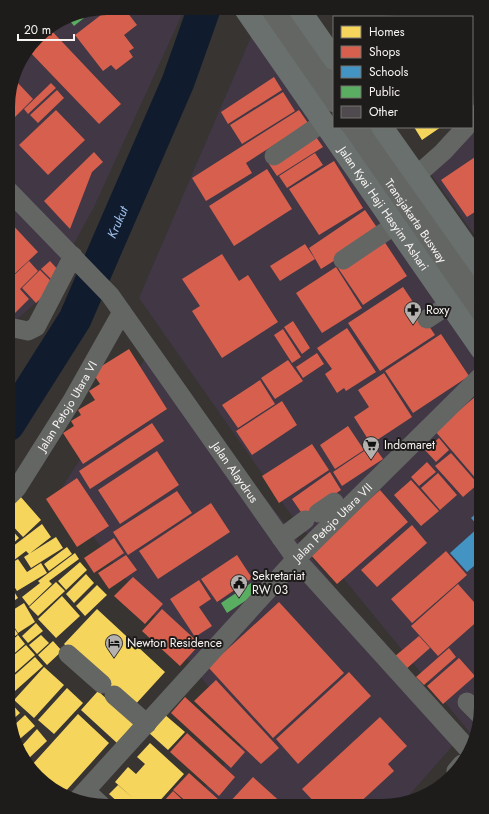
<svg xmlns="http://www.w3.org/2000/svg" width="489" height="814" font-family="Jost,sans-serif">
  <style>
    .commercial { fill: #413745 }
    .homes { fill: #f6d55c }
    .shops { fill: #d6604d }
    .schools { fill: #4393c3 }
    .public { fill: #5aae61 }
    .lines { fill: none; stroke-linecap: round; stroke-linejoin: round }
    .river { stroke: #101c2d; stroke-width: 33 }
    .building { fill: #4e4a4e }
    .minor { stroke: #646664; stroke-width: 19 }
    .major { stroke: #6a706d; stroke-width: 22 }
    .labels { text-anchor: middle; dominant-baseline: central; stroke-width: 4; stroke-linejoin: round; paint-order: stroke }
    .street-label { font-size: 12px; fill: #f7f4f2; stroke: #1e1c1b }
    .poi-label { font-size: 12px; fill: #f7f4f2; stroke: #1e1c1b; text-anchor: start }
    .water-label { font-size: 13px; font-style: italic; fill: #a0c0ec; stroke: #1e1c1b }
  </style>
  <rect width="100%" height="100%" fill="#373432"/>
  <path class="commercial" d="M 107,8 L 185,8 L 94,207 L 47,293 L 16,320 L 9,313 L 9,94 L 18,63 L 41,33 L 69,15 Z
    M 254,30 L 481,361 L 481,714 L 475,730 L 471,734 L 289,512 L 139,298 Z
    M 481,123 L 481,244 L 431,174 Z
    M 150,351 L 456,742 L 403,802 L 382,806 L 190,805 L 247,737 L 59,492 Z"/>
  <path class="homes" d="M 390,10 L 401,10 L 414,15 L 395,17 Z
    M 472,67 L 478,89 L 475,91 L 472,87 Z
    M 414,127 L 441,127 L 422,140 Z
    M 20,496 L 41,520 L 23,537 L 8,521 L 8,507 Z
    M 42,524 L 51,537 L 29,554 L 26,551 L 9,564 L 8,550 Z
    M 8,526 L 19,538 L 8,548 Z
    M 56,537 L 63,548 L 31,568 L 24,557 Z
    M 67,547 L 72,554 L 49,571 L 44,564 Z
    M 75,553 L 79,559 L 49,581 L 52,584 L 29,606 L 22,597 L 40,583 L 38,581 Z
    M 18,559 L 27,572 L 41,563 L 47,573 L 17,591 L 8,577 L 8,565 Z
    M 80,562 L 87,570 L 66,590 L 58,581 Z
    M 86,574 L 94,583 L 74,603 L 66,594 Z
    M 8,582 L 18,598 L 8,605 Z
    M 56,582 L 65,591 L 38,616 L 29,607 Z
    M 97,585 L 107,595 L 85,616 L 76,606 Z
    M 62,596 L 80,616 L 56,638 L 38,619 Z
    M 24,603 L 35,622 L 18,633 L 8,617 L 8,613 Z
    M 97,609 L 165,672 L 133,707 L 64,644 Z
    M 8,619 L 18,634 L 8,641 Z
    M 36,623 L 43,631 L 28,643 L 22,636 Z
    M 18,635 L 25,644 L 8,659 L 8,644 Z
    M 41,635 L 49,643 L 37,654 L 29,645 Z
    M 53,641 L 62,651 L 47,665 L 38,655 Z
    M 26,645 L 35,655 L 8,679 L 8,660 Z
    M 35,657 L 43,666 L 15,691 L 8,681 Z
    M 44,667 L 64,685 L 34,718 L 14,700 Z
    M 67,688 L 83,703 L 54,734 L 38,720 Z
    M 98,691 L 134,724 L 117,743 L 81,710 Z
    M 9,701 L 20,713 L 11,721 L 8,707 Z
    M 78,714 L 109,743 L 64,793 L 46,785 L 31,766 Z
    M 164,714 L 185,732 L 168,750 L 148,732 Z
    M 25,715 L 35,726 L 15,743 L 12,727 Z
    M 37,729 L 47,741 L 27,760 L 19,749 Z
    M 150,743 L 184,774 L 156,805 L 121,805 L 109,794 L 118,785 L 134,799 L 115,782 L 128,767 L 136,774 L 145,764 L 137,757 Z
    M 110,801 L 113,804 L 115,801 L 120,805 L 106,805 Z"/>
  <path class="shops" d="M 110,8 L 124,8 L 137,25 L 124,35 L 134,48 L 129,51 L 133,57 L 116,70 L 111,65 L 103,71 L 75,35 Z
    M 49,28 L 121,104 L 99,124 L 28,50 L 41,33 Z
    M 274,77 L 282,90 L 228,124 L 221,112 Z
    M 17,82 L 33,99 L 9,123 L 9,94 L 11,88 Z
    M 51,83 L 56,88 L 28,114 L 24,109 Z
    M 57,90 L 64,98 L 38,123 L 30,115 Z
    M 283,92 L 295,111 L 242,144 L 230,125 Z
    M 56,110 L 85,140 L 48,175 L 19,145 Z
    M 299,110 L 308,123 L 246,163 L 252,173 L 206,201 L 192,178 Z
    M 314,134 L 323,147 L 277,176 L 269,164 Z
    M 94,152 L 103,162 L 92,172 L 70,229 L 44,201 Z
    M 315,153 L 323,165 L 287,188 L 279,176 Z
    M 481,153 L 481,208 L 467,217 L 441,180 Z
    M 334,161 L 363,208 L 319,235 L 289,189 Z
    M 267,169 L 292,209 L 234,246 L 209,206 Z
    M 365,210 L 380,232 L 321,269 L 309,248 Z
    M 9,221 L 38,252 L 9,279 Z
    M 382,238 L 407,276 L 363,305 L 338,268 Z
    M 305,244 L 315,259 L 280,281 L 270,266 Z
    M 222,254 L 239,281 L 248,275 L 278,322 L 222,358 L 192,311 L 200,306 L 182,279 Z
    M 29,261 L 38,271 L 20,289 L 29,299 L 11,317 L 9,315 L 9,280 Z
    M 50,261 L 61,273 L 53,281 L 41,269 Z
    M 336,267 L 362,308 L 322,333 L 296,293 Z
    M 40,270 L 55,285 L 36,303 L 22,288 Z
    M 403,287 L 435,335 L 380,371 L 348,323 Z
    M 293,321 L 310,348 L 302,354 L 284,327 Z
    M 347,328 L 376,372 L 346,391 L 344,388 L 337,393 L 325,374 L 332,369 L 317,348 Z
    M 283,329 L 301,357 L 292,363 L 274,335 Z
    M 441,334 L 469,376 L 413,413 L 385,371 Z
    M 129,349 L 167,409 L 83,464 L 63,433 L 74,426 L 71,421 L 81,415 L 78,410 L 95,400 L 89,391 L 100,384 L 92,372 Z
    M 317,353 L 324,364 L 303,378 L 296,367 Z
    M 288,360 L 303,381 L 275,399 L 261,378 Z
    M 384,373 L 412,417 L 371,444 L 354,417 L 369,407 L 358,390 Z
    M 260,380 L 275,404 L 238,428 L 222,405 Z
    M 476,396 L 481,402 L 481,478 L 478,481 L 435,431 Z
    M 282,401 L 297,425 L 252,455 L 236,431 Z
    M 152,423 L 164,441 L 90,489 L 79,471 Z
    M 348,426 L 364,450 L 335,469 L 320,445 Z
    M 439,438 L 449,450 L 436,462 L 425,450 Z
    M 312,444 L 329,470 L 279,503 L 262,476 Z
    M 373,445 L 383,459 L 342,486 L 333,472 Z
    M 157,451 L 179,485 L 120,524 L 98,490 Z
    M 451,453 L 478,484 L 463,497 L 435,466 Z
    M 427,462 L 436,472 L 419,486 L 411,477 Z
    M 330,472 L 341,490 L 303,515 L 292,499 Z
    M 438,473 L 457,495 L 440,510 L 421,488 Z
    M 77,478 L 109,526 L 77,547 L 46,499 Z
    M 411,480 L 439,511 L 421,526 L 394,495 Z
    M 380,490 L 408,522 L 337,584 L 309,553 Z
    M 177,491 L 192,513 L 128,555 L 113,532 Z
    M 211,503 L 230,532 L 158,579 L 139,551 Z
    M 412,525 L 427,543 L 377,587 L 361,570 Z
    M 114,538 L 124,553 L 94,573 L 84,558 Z
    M 446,551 L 467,575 L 412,623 L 391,599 Z
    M 126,555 L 137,570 L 109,589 L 98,573 Z
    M 237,555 L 252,578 L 217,602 L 201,579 Z
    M 133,577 L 163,604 L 145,624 L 114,596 Z
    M 199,580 L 211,599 L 199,607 L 212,626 L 195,637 L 170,599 Z
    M 458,584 L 481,610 L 481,618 L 438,656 L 411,626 Z
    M 279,602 L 344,673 L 273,738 L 208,667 Z
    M 162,609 L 200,644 L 180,666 L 142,631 Z
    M 419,636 L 430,648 L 405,670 L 394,657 Z
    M 449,648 L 456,657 L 424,685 L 416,677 Z
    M 459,658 L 475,676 L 443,704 L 427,686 Z
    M 349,672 L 371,696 L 298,764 L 276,739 Z
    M 216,680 L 279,748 L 261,764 L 194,701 Z
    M 185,697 L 245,752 L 231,768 L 171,713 Z
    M 380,717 L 407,746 L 388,764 L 394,771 L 356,806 L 318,806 L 302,789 Z
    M 187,733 L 235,777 L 219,796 L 170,752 Z
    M 189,773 L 219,800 L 214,805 L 190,805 L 173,790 Z
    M 253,777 L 285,806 L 226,806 Z
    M 173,791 L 188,805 L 169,805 L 164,801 Z"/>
  <path class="schools" d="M 481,509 L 481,560 L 467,572 L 450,553 L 479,527 L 471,518 Z"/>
  <path class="public" d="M 94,10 L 74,26 L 67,17 L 69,15 Z
    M 251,583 L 257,593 L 227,613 L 221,603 Z"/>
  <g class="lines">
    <path class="river" id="s1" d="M 8,425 L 75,319 L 178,82 L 204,9"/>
  </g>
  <path class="building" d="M 8,361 L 15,368 L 8,375 Z"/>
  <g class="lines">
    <g class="minor">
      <path d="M 268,9 L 334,103"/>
      <path d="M 286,9 L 334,79"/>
      <path d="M 472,120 L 481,111"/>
      <path id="s2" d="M 351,127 L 481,316"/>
      <path d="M 368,127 L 481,290"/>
      <path d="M 274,156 L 324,122"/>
      <path d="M 417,175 L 443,152 L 466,127"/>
      <path id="s3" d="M 9,191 L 110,295 L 296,559 L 468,749"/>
      <path d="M 343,260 L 395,225"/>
      <path d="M 427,319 L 450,304"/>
      <path d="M 9,327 L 28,331 L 36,327 L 73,256"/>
      <path id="s4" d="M 8,497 L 17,488 L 73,399 L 122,312"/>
      <path d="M 318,513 L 334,502 L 340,514"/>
      <path d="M 281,538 L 305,520"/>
      <path d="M 68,654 L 102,684"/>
      <path d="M 114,695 L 147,724"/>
      <path d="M 467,702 L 480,715"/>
      <path d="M 456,771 L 462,764"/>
      <path d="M 86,791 L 101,805"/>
      <path id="s5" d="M 78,799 L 296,559 L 481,376"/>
    </g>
    <g class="major">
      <path id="s6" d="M 245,9 L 481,349"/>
      <path d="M 299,9 L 334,59"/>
      <path d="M 382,127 L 481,267"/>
    </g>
  </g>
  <defs>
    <g id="pharmacy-pin" transform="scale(0.9)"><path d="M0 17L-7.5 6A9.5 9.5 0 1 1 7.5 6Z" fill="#b4b1af" stroke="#1e1c1b"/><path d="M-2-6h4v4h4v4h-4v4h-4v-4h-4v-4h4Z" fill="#111"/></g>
    <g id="supermarket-pin" transform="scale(0.9)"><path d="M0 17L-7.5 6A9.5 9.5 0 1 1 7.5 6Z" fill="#b4b1af" stroke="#1e1c1b"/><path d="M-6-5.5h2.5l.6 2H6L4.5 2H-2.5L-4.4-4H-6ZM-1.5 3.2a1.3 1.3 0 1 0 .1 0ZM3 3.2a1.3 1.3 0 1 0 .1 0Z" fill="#111"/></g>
    <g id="civic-pin" transform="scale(0.9)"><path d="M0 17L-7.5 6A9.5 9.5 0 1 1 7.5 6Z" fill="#b4b1af" stroke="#1e1c1b"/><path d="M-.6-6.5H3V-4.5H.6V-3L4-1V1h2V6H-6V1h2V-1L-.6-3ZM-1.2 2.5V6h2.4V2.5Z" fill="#111"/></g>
    <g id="hotel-pin" transform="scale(0.9)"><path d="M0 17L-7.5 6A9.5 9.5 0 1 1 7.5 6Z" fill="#b4b1af" stroke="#1e1c1b"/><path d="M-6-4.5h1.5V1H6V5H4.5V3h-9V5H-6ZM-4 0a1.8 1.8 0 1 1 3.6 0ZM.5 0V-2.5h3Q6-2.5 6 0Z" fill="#111"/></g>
  </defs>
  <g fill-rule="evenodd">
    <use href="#pharmacy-pin" x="413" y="310"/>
    <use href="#supermarket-pin" x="371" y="445"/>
    <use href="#civic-pin" x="239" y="583"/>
    <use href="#hotel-pin" x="114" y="643"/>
  </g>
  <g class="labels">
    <g class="street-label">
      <text stroke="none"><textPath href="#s6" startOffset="243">Jalan Kyai Haji Hasyim Ashari</textPath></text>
      <text stroke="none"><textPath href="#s2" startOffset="114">Transjakarta Busway</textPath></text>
      <text stroke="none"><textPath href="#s4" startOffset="109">Jalan Petojo Utara VI</textPath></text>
      <text stroke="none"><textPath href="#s3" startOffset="362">Jalan Alaydrus</textPath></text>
      <text stroke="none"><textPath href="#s5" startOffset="376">Jalan Petojo Utara VII</textPath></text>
    </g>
    <g class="poi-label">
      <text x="426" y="310">Roxy</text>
      <text x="384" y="445">Indomaret</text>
      <text x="252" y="576">Sekretariat<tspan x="252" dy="14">RW 03</tspan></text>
      <text x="127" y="643">Newton Residence</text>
    </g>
    <g class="water-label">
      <text stroke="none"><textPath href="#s1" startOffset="231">Krukut</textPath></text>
    </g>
  </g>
  <path d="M0 0H489V814H0ZM107 15H382A92 92 0 0 1 474 107V707A92 92 0 0 1 382 799H107A92 92 0 0 1 15 707V107A92 92 0 0 1 107 15Z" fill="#1e1c1b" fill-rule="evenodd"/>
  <rect x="333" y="16" width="140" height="112" fill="#1e1c1b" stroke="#757271"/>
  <rect x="341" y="26" width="20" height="12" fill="#f6d55c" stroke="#757271"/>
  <text x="369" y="36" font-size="12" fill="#f7f4f2">Homes</text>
  <rect x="341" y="46" width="20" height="12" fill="#d6604d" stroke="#757271"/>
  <text x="369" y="56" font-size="12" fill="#f7f4f2">Shops</text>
  <rect x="341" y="66" width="20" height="12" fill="#4393c3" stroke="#757271"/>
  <text x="369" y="76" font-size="12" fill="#f7f4f2">Schools</text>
  <rect x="341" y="86" width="20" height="12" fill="#5aae61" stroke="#757271"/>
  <text x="369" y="96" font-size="12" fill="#f7f4f2">Public</text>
  <rect x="341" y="106" width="20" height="12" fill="#4e4a4e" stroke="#757271"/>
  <text x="369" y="116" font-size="12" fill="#f7f4f2">Other</text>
  <path d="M18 34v6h56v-6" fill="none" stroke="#f7f4f2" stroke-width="2"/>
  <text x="24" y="34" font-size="12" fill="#f7f4f2" stroke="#1e1c1b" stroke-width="3" paint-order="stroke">20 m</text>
</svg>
